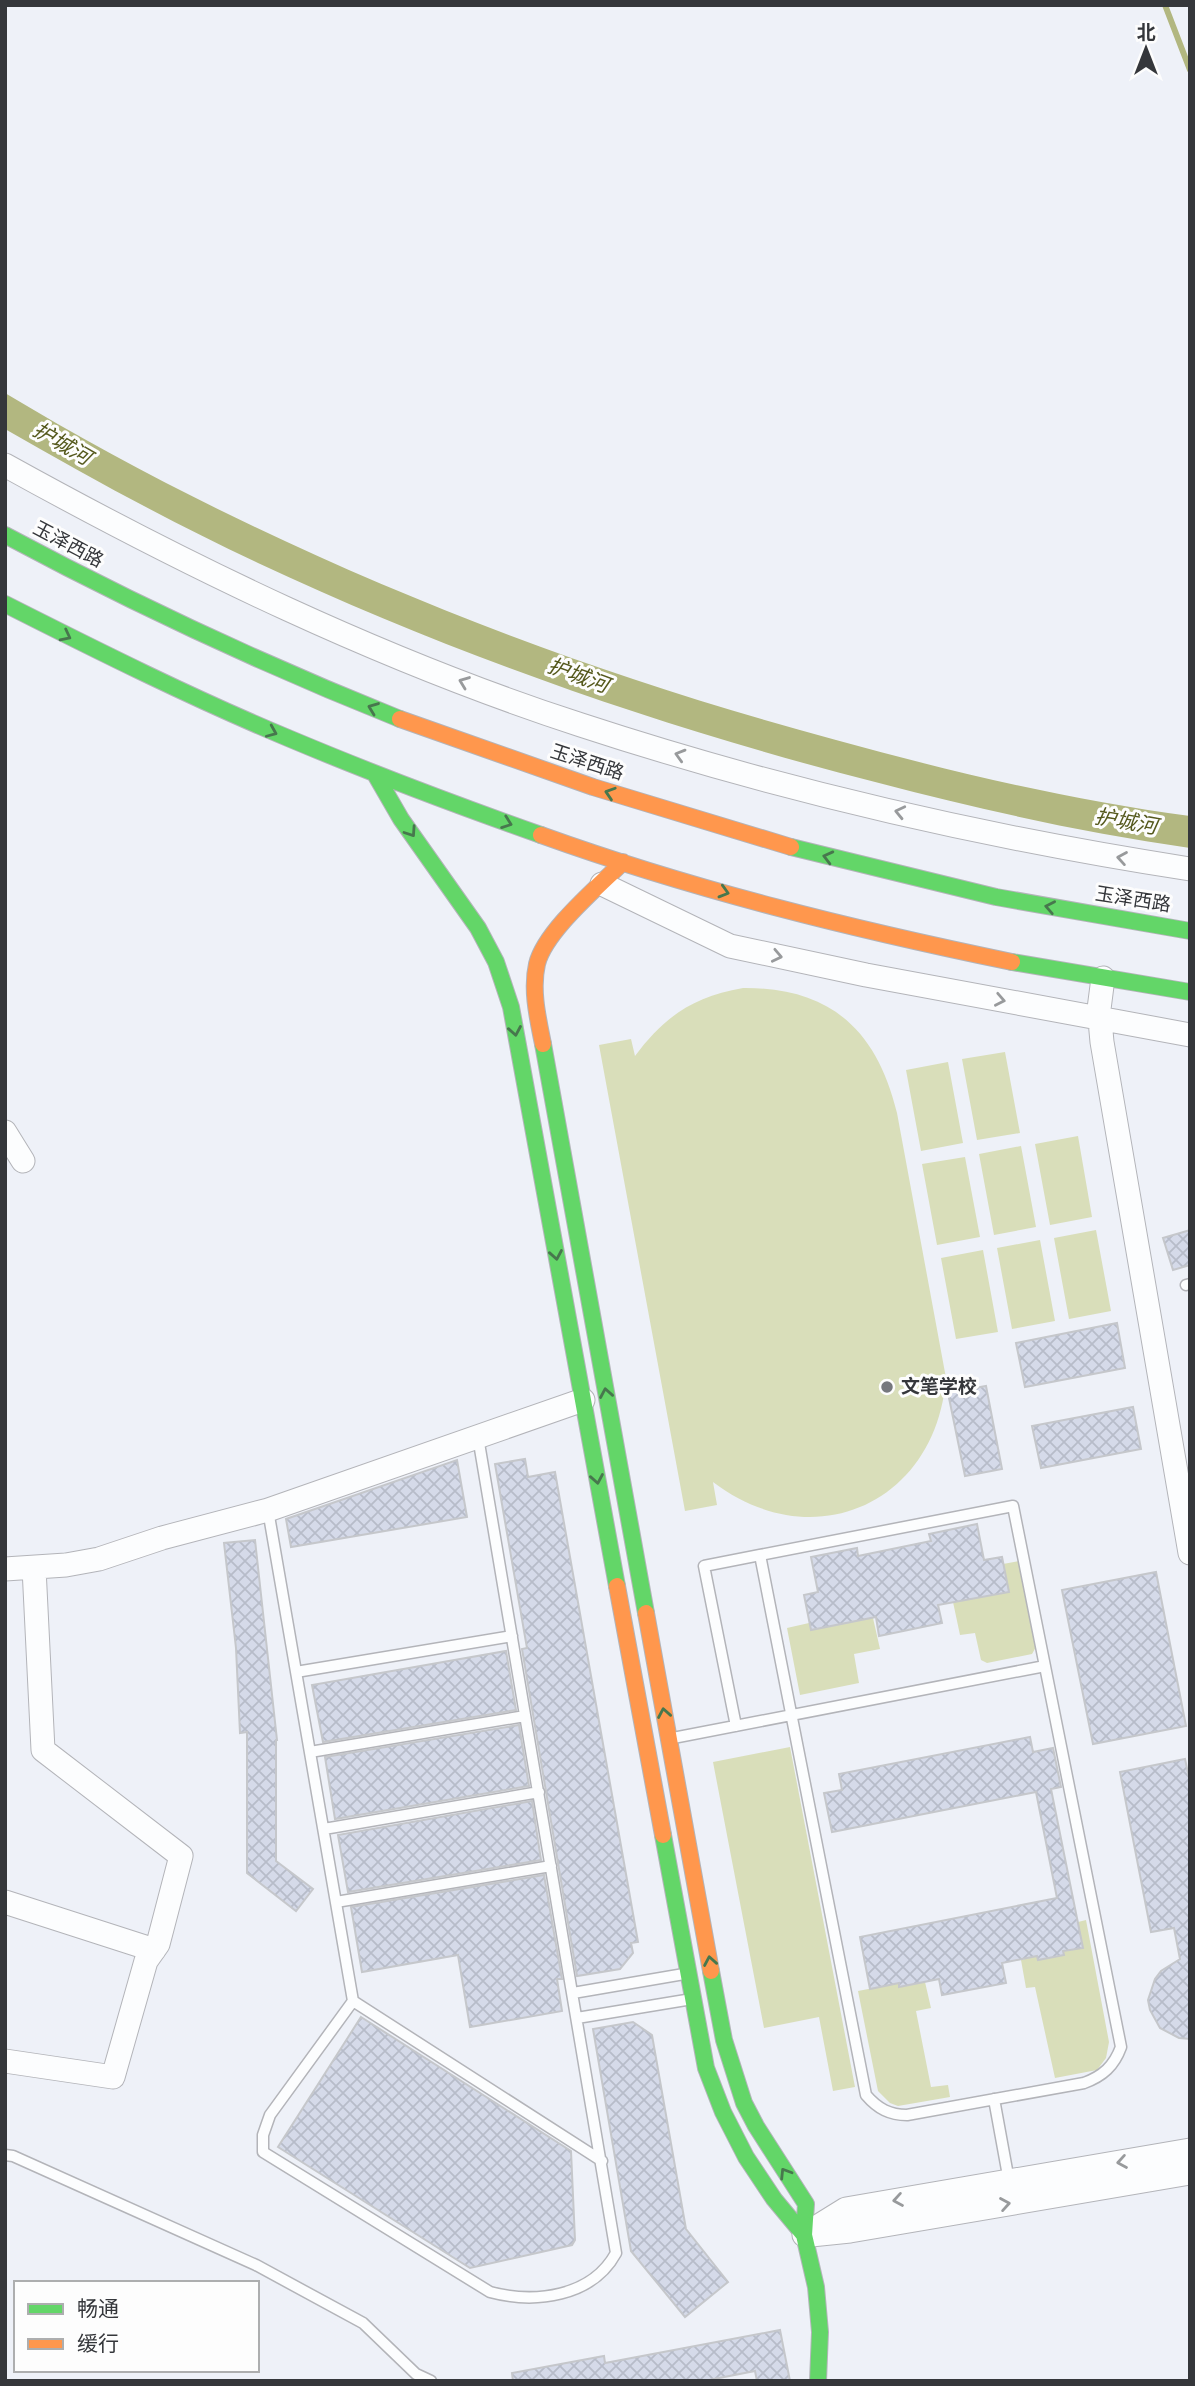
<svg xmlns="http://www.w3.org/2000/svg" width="1195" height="2386" font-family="'Sofia Sans Condensed','Noto Sans SC',sans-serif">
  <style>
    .grass { fill: #d9deba }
    .water { fill: #b2b780 }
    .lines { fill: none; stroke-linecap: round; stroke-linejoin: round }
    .stream { stroke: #b2b780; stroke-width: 6 }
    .building { fill: url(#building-cross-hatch); stroke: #c5c7cb; stroke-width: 2 }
    .lane-casing { stroke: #b3b4b9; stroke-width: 13 }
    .street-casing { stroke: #b3b4b9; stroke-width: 25 }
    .fast-casing { stroke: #b3b4b9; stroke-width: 18 }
    .slow-casing { stroke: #b3b4b9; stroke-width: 18 }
    .lane { stroke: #fcfdfe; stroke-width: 10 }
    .street { stroke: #fcfdfe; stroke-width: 23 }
    .fast { stroke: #63d668; stroke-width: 16 }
    .slow { stroke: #ff974d; stroke-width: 16 }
    .oneway { stroke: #47774d }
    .oneway2 { stroke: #989a9c }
    .poi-dot { fill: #76787d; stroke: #fdfdfd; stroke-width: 2.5 }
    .labels { text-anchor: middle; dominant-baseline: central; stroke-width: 6; stroke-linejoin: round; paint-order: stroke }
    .street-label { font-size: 19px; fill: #35373b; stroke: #fdfdfd }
    .poi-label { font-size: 19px; font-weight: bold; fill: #35373b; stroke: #fdfdfd; text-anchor: start }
    .water-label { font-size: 21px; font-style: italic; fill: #55591d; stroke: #fdfdfd }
  </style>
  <defs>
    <pattern id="building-cross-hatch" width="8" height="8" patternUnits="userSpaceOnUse" patternTransform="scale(1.75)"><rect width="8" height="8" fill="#d5dae9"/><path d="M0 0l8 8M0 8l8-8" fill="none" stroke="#b7bcc9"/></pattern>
  </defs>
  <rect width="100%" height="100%" fill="#eef1f8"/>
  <path class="grass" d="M 743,988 C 830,987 877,1030 897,1113 L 946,1378 C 936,1504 813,1558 713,1482 L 717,1505 L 685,1511 L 599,1045 L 631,1039 L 635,1056 C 665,1016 693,997 743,988 Z
    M 1005,1052 L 1020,1133 L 977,1140 L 962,1059 Z
    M 948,1062 L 963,1143 L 921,1151 L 906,1070 Z
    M 1078,1136 L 1092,1217 L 1050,1225 L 1035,1144 Z
    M 1021,1146 L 1036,1227 L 994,1235 L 979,1154 Z
    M 965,1157 L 980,1237 L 937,1245 L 922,1164 Z
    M 1096,1230 L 1111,1311 L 1069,1319 L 1054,1238 Z
    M 1040,1240 L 1055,1321 L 1012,1329 L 997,1248 Z
    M 983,1250 L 998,1332 L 956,1339 L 941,1258 Z
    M 1019,1561 L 1036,1647 L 1032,1654 L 987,1663 L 981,1660 L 975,1633 L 960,1635 L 953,1602 L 1008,1592 L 1003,1564 Z
    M 873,1618 L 880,1649 L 854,1654 L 859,1683 L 800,1695 L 787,1628 L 809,1623 L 811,1630 Z
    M 790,1747 L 855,2087 L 833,2091 L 819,2017 L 764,2028 L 713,1762 Z
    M 1086,1920 L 1109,2042 L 1106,2058 L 1097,2070 L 1055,2078 L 1035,1987 L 1026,1988 L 1021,1960 L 1037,1956 L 1039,1960 L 1063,1955 L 1063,1951 L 1082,1948 L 1078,1922 Z
    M 925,1982 L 931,2008 L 916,2011 L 931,2087 L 948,2085 L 950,2097 L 898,2106 L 890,2103 L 878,2091 L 858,1991 L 899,1983 L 900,1987 Z"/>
  <path class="water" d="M 5,393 C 263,548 546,662 836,740 C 952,772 1070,800 1190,816 L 1190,848 C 1085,833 982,810 879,783 C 666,729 457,656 258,563 C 171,522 88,477 5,429 Z"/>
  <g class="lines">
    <path class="stream" d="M 1165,5 L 1190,70"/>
  </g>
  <path class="building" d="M 1190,1230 L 1190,1265 L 1173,1270 L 1163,1238 Z
    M 1117,1323 L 1125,1368 L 1025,1387 L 1016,1343 Z
    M 986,1386 L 1002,1469 L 965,1476 L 948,1393 Z
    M 1133,1407 L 1141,1449 L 1041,1468 L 1032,1426 Z
    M 525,1459 L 528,1477 L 555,1472 L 638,1942 L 631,1943 L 633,1953 L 620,1969 L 577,1976 L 522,1649 L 527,1648 L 495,1464 Z
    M 457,1460 L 467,1517 L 291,1547 L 286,1519 Z
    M 977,1524 L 984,1560 L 1002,1557 L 1009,1592 L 938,1605 L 942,1623 L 879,1636 L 876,1617 L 811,1630 L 804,1595 L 818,1592 L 811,1557 L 857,1548 L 858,1556 L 931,1541 L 929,1534 Z
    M 255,1540 L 277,1740 L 276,1740 L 276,1861 L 313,1889 L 296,1911 L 247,1873 L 247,1732 L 240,1733 L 236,1648 L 224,1543 Z
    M 1156,1572 L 1186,1726 L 1093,1744 L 1062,1590 Z
    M 506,1651 L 516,1710 L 323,1742 L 312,1685 Z
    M 519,1725 L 529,1786 L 335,1819 L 325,1757 Z
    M 1030,1737 L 1033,1752 L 1053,1748 L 1061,1787 L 1051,1789 L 1083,1948 L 1063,1951 L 1064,1955 L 1038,1960 L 1037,1956 L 1002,1963 L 1006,1983 L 942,1995 L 939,1979 L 899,1987 L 899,1983 L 870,1989 L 860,1937 L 1057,1898 L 1036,1792 L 832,1832 L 824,1793 L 842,1790 L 839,1774 Z
    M 1185,1759 L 1190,1782 L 1190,2039 L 1179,2038 L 1160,2028 L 1150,2010 L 1148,2000 L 1155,1979 L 1161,1971 L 1180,1959 L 1174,1928 L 1151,1932 L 1120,1772 Z
    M 532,1801 L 541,1860 L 348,1892 L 338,1835 Z
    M 544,1875 L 562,1979 L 557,1979 L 562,2011 L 470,2027 L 458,1955 L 362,1972 L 351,1907 Z
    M 361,2017 L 571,2151 L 575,2240 L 572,2245 L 470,2268 L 278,2147 Z
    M 633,2022 L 652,2035 L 686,2229 L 728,2282 L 685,2317 L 631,2251 L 593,2029 Z
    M 780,2330 L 790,2381 L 757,2381 L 755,2371 L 704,2381 L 513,2381 L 512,2373 L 604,2356 L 605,2363 Z"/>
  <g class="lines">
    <g class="lane-casing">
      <path id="lane" d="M 1186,1285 L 1190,1284
        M 1013,1506 L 1121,2047 C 1114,2066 1103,2076 1084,2083 L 907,2115 C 890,2115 878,2109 866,2095 L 760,1555 Z
        M 268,1510 L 353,2001 L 270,2115 L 263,2135 L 263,2152 L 490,2292 C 535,2304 592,2297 616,2253 L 478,1437
        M 296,1672 L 512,1636
        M 736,1726 L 704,1566 L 760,1555
        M 673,1738 L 1045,1666
        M 310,1752 L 525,1716
        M 324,1829 L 539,1792
        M 336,1902 L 551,1866
        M 573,1993 L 684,1974
        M 353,2001 L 602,2161
        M 577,2018 L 692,1999
        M 994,2099 L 1009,2181
        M 5,2155 L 13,2156 L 256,2265 L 363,2323 L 416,2374 L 431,2381"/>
    </g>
    <g class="street-casing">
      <path id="street" d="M 5,465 C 189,567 381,660 581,725 C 779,790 984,837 1190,869
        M 602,884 L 730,946 L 866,975 L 1190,1035
        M 1103,978 L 1099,1009 L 1102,1042 L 1190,1553
        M 5,1132 L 23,1161
        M 5,1569 L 66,1565 L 99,1559 L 162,1538 L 268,1510 L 583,1400
        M 5,1902 L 154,1950
        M 5,2061 L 113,2077 L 146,1961 L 158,1944 L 181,1856 L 43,1750 L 34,1568
        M 804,2235 L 846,2209 L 1190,2150
        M 811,2235 L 850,2231 L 1190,2173"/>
    </g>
    <g class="fast-casing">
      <path id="fast" d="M 5,535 C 134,604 265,665 400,719
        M 5,604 C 98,651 192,698 288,738 C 371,773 456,805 541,835
        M 375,774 L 401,819 L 478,928 L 496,962 L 511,1007 L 617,1586
        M 791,847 L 996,897 L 1190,931
        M 1012,962 L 1190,992
        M 543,1044 L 646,1613
        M 663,1835 L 706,2068 L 723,2112 L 746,2157 L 774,2199 L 804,2235
        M 711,1971 L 724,2040 L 744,2103 L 756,2126 L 806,2204 L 804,2235 L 816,2287 L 820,2332 L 818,2381"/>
    </g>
    <g class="slow-casing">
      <path id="slow" d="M 400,719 L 593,787 L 791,847
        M 541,835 C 694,890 852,929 1012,962
        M 543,1044 C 538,1019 531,990 537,964 C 545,931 598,887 623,862
        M 617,1586 L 663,1835
        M 646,1613 L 711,1971"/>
    </g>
    <use href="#lane" class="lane"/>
    <use href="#street" class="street"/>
    <use href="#fast" class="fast"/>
    <use href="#slow" class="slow"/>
  </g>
  <defs><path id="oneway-chevron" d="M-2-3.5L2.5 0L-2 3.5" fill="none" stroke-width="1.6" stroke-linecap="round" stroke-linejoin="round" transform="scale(1.75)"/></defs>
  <g class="oneway">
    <use href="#oneway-chevron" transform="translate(66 636) rotate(27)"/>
    <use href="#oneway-chevron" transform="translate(373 708) rotate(-159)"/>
    <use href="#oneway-chevron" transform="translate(272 732) rotate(23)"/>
    <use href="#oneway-chevron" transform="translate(610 793) rotate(-162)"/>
    <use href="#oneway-chevron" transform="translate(507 823) rotate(20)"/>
    <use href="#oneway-chevron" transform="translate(411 832) rotate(56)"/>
    <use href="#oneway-chevron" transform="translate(828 857) rotate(-166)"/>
    <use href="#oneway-chevron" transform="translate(724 892) rotate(16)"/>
    <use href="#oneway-chevron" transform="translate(1050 907) rotate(-169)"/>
    <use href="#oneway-chevron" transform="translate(515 1031) rotate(80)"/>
    <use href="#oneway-chevron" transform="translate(556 1255) rotate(80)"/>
    <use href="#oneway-chevron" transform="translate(606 1393) rotate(-100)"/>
    <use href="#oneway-chevron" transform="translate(597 1479) rotate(80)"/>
    <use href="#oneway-chevron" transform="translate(664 1713) rotate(-100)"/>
    <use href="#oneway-chevron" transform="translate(710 1961) rotate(-100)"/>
    <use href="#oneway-chevron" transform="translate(785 2173) rotate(-122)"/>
  </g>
  <g class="oneway2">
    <use href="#oneway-chevron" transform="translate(464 682) rotate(-159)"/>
    <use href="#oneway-chevron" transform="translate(680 755) rotate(-164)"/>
    <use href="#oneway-chevron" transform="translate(900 812) rotate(-167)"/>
    <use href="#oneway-chevron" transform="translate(1122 858) rotate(-170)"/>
    <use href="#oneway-chevron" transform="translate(777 956) rotate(12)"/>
    <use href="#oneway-chevron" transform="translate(1000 1000) rotate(11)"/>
    <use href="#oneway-chevron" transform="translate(1122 2162) rotate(170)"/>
    <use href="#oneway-chevron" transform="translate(898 2200) rotate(170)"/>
    <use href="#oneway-chevron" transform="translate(1005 2204) rotate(-10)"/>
  </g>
  <circle class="poi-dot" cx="887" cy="1387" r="7"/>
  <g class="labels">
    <g class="street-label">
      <text transform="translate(68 545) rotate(28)">玉泽西路</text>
      <text transform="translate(587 763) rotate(18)">玉泽西路</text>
      <text transform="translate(1133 900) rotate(9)">玉泽西路</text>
    </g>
    <g class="poi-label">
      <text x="901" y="1387">文笔学校</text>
    </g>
    <g class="water-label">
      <text transform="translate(62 444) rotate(30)">护城河</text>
      <text transform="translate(578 676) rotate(20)">护城河</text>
      <text transform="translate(1126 822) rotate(10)">护城河</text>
    </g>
  </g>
  <rect width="1195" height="2386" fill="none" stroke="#35373b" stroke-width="14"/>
  <rect x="14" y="2281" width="245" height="91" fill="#fdfdfd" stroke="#adaeaf" stroke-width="2"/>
  <rect x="28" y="2304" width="35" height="10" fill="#63d668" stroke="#adaeaf" stroke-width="2"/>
  <text x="77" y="2316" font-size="21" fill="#35373b">畅通</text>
  <rect x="28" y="2339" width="35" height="10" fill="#ff974d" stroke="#adaeaf" stroke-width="2"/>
  <text x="77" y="2351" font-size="21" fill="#35373b">缓行</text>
  <g transform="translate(1146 49)" stroke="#fdfdfd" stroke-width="5" paint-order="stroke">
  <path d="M0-5L12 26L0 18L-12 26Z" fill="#35373b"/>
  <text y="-10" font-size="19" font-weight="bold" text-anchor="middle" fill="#35373b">北</text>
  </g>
</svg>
